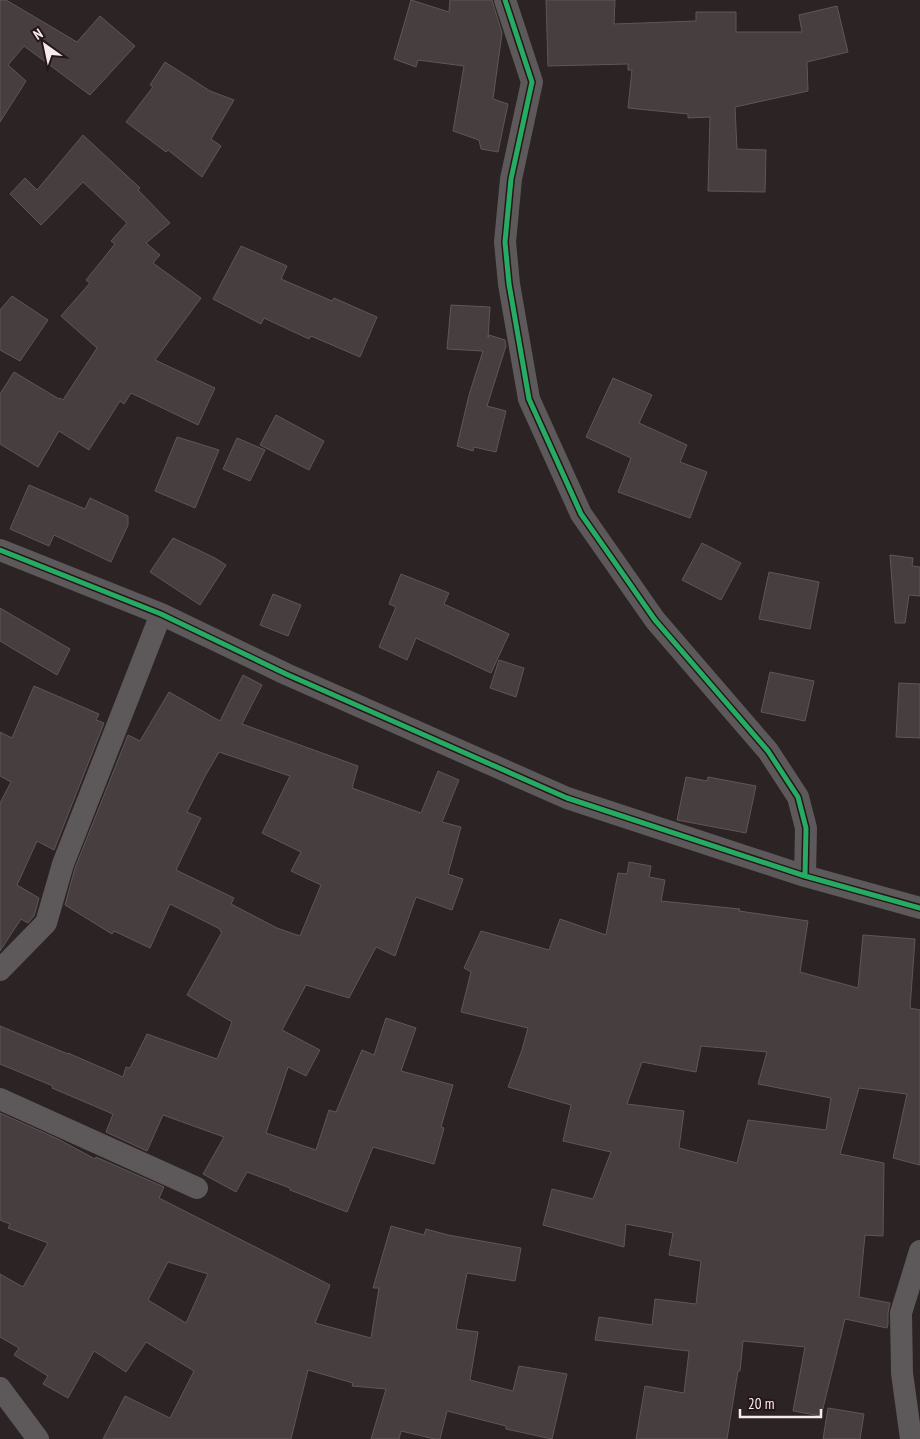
<svg xmlns="http://www.w3.org/2000/svg" width="920" height="1439" font-family="'PT Sans Narrow',sans-serif">
  <style>
    .building { fill: #473f3f; stroke: #5f5656; fill-rule: evenodd }
    .lines { fill: none; stroke-linecap: round; stroke-linejoin: round }
    .minor { stroke: #5d595b; stroke-width: 22 }
    .cycleway-casing { stroke: #26161a; stroke-width: 8 }
    .cycleway { stroke: #26ab63; stroke-width: 5 }
  </style>
  <rect width="100%" height="100%" fill="#2c2325"/>
  <path class="building" d="M 0,0 L 6,0 L 77,42 L 100,16 L 135,46 L 90,95 L 24,46 L 8,65 L 26,81 L 0,122 Z
    M 411,0 L 449,12 L 450,0 L 492,0 L 502,33 L 493,99 L 508,104 L 498,152 L 481,149 L 479,140 L 453,131 L 464,66 L 418,60 L 416,67 L 394,59 Z
    M 546,0 L 615,0 L 614,24 L 696,21 L 696,12 L 736,12 L 736,32 L 802,32 L 799,15 L 837,6 L 848,52 L 807,62 L 808,91 L 735,107 L 737,149 L 766,150 L 765,192 L 708,191 L 710,117 L 688,118 L 688,114 L 628,108 L 632,70 L 628,70 L 628,64 L 548,66 Z
    M 165,62 L 210,91 L 234,100 L 211,139 L 221,146 L 202,177 L 168,150 L 166,152 L 126,122 L 153,87 L 150,85 Z
    M 83,135 L 140,188 L 138,190 L 170,223 L 146,243 L 160,255 L 153,263 L 201,298 L 155,360 L 215,388 L 198,425 L 131,393 L 124,404 L 120,401 L 89,450 L 59,431 L 38,467 L 0,444 L 0,394 L 14,372 L 59,399 L 60,398 L 63,400 L 97,348 L 61,316 L 90,283 L 86,280 L 115,244 L 111,241 L 127,223 L 83,182 L 41,225 L 10,194 L 25,178 L 37,190 Z
    M 241,246 L 287,266 L 281,279 L 332,301 L 334,298 L 377,317 L 360,357 L 311,336 L 309,339 L 264,318 L 261,324 L 213,299 Z
    M 12,296 L 48,320 L 20,361 L 0,350 L 0,310 Z
    M 451,305 L 490,307 L 488,338 L 489,335 L 505,340 L 506,346 L 487,406 L 506,411 L 496,452 L 474,447 L 473,451 L 457,446 L 469,395 L 483,351 L 447,349 Z
    M 613,378 L 652,395 L 639,423 L 687,445 L 680,462 L 707,472 L 690,518 L 618,492 L 631,458 L 586,437 Z
    M 276,415 L 324,441 L 309,470 L 260,445 Z
    M 177,437 L 219,450 L 195,508 L 155,491 Z
    M 237,438 L 265,450 L 250,481 L 223,469 Z
    M 29,485 L 85,509 L 90,498 L 128,516 L 128,525 L 111,562 L 54,535 L 49,546 L 10,529 Z
    M 173,538 L 215,558 L 226,565 L 200,605 L 150,572 Z
    M 702,543 L 741,563 L 721,600 L 682,580 Z
    M 890,555 L 913,558 L 912,566 L 920,567 L 920,596 L 909,595 L 905,623 L 895,623 Z
    M 769,572 L 819,582 L 810,629 L 759,619 Z
    M 401,574 L 449,593 L 444,604 L 509,634 L 491,673 L 416,638 L 407,660 L 379,647 L 396,607 L 389,604 Z
    M 273,594 L 301,605 L 288,636 L 260,625 Z
    M 0,608 L 70,649 L 57,675 L 0,641 Z
    M 499,660 L 524,668 L 516,697 L 490,688 Z
    M 770,672 L 814,681 L 805,721 L 761,712 Z
    M 243,675 L 262,685 L 242,724 L 358,766 L 352,788 L 421,813 L 438,771 L 459,780 L 442,822 L 461,827 L 448,874 L 463,879 L 452,910 L 416,897 L 395,956 L 376,947 L 349,998 L 306,985 L 282,1030 L 320,1050 L 306,1076 L 288,1067 L 266,1133 L 316,1150 L 329,1110 L 336,1112 L 362,1050 L 374,1055 L 386,1018 L 416,1028 L 401,1071 L 453,1085 L 441,1127 L 444,1128 L 434,1164 L 373,1147 L 347,1212 L 290,1190 L 290,1188 L 247,1172 L 236,1192 L 203,1174 L 224,1137 L 163,1115 L 147,1151 L 106,1132 L 113,1114 L 52,1088 L 53,1086 L 0,1064 L 0,1026 L 68,1054 L 68,1053 L 123,1077 L 126,1067 L 130,1068 L 147,1034 L 217,1059 L 232,1022 L 187,995 L 222,932 L 220,931 L 220,929 L 170,904 L 150,948 L 114,931 L 112,934 L 65,905 L 75,868 L 128,735 L 140,741 L 169,692 L 220,721 ZM 219,752 L 290,776 L 262,833 L 301,852 L 291,871 L 321,885 L 300,936 L 277,928 L 231,904 L 234,898 L 176,870 L 201,818 L 187,812 L 204,778 Z
    M 899,683 L 920,684 L 920,738 L 896,737 Z
    M 34,686 L 99,714 L 96,720 L 104,723 L 54,850 L 37,841 L 17,885 L 39,898 L 34,916 L 28,923 L 21,919 L 0,951 L 0,803 L 11,782 L 0,776 L 0,732 L 12,738 Z
    M 686,777 L 707,781 L 708,777 L 756,786 L 746,833 L 677,820 Z
    M 629,862 L 651,866 L 649,877 L 665,880 L 661,901 L 740,909 L 739,911 L 808,921 L 800,972 L 858,988 L 863,935 L 915,939 L 910,1008 L 920,1010 L 920,1165 L 893,1158 L 907,1094 L 859,1088 L 840,1154 L 884,1163 L 883,1236 L 865,1235 L 859,1297 L 890,1303 L 888,1313 L 888,1324 L 887,1328 L 845,1319 L 821,1416 L 793,1411 L 805,1347 L 743,1341 L 740,1371 L 738,1371 L 727,1439 L 636,1439 L 645,1386 L 684,1393 L 689,1351 L 595,1340 L 599,1317 L 652,1325 L 655,1299 L 696,1304 L 701,1261 L 669,1255 L 673,1233 L 626,1224 L 624,1247 L 543,1225 L 552,1189 L 593,1199 L 611,1152 L 563,1141 L 571,1105 L 508,1087 L 522,1050 L 528,1028 L 461,1012 L 471,972 L 464,968 L 481,931 L 549,950 L 560,919 L 606,935 L 618,873 L 627,874 ZM 701,1046 L 767,1052 L 758,1084 L 831,1098 L 826,1130 L 748,1120 L 737,1163 L 679,1148 L 684,1111 L 627,1104 L 642,1062 L 696,1072 Z
    M 0,1113 L 58,1139 L 95,1159 L 96,1157 L 164,1187 L 159,1198 L 330,1285 L 315,1323 L 371,1338 L 379,1288 L 373,1288 L 391,1226 L 424,1235 L 426,1229 L 448,1235 L 521,1248 L 515,1281 L 467,1273 L 456,1329 L 478,1332 L 470,1380 L 513,1391 L 519,1366 L 567,1374 L 552,1439 L 506,1429 L 506,1426 L 447,1411 L 440,1439 L 435,1439 L 401,1431 L 399,1439 L 371,1439 L 386,1389 L 352,1386 L 353,1383 L 308,1370 L 291,1439 L 103,1439 L 125,1396 L 170,1418 L 194,1371 L 146,1342 L 126,1372 L 94,1351 L 68,1398 L 43,1384 L 48,1376 L 14,1355 L 19,1348 L 0,1337 L 0,1274 L 23,1287 L 48,1243 L 8,1228 L 10,1224 L 0,1220 ZM 168,1262 L 208,1274 L 186,1323 L 148,1300 Z
    M 828,1408 L 864,1414 L 860,1439 L 823,1439 Z"/>
  <g class="lines">
    <path class="minor" d="M 505,0 L 532,82 L 511,179 L 505,242 L 509,284 L 529,399 L 581,514 L 655,620 L 768,751 L 798,797 L 806,828 L 805,876
      M 0,550 L 161,614 L 286,674 L 567,798 L 805,876 L 920,908
      M 0,970 L 46,923 L 63,864 L 161,614
      M 0,1099 L 197,1188
      M 0,1388 L 38,1439
      M 911,1439 L 902,1373 L 901,1313 L 920,1251"/>
    <g class="cycleway-casing">
      <path id="cycleway" d="M 505,0 L 532,82 L 511,179 L 505,242 L 509,284 L 529,399 L 581,514 L 655,620 L 768,751 L 798,797 L 806,828 L 805,876
        M 0,550 L 161,614 L 286,674 L 567,798 L 805,876 L 920,908"/>
    </g>
    <use href="#cycleway" class="cycleway"/>
  </g>
  <g transform="translate(45 45) rotate(327)" stroke="#26161a" stroke-width="4" paint-order="stroke">
  <path d="M0-4L9 19L0 12L-9 19Z" fill="#f7ebed"/>
  <text y="-8" font-size="14" font-weight="bold" text-anchor="middle" fill="#f7ebed">N</text>
  </g>
  <path d="M740 1409v8h81v-8" fill="none" stroke="#f7ebed" stroke-width="2.5"/>
  <text x="748" y="1409" font-size="15" fill="#f7ebed" stroke="#26161a" stroke-width="4" paint-order="stroke">20 m</text>
</svg>
